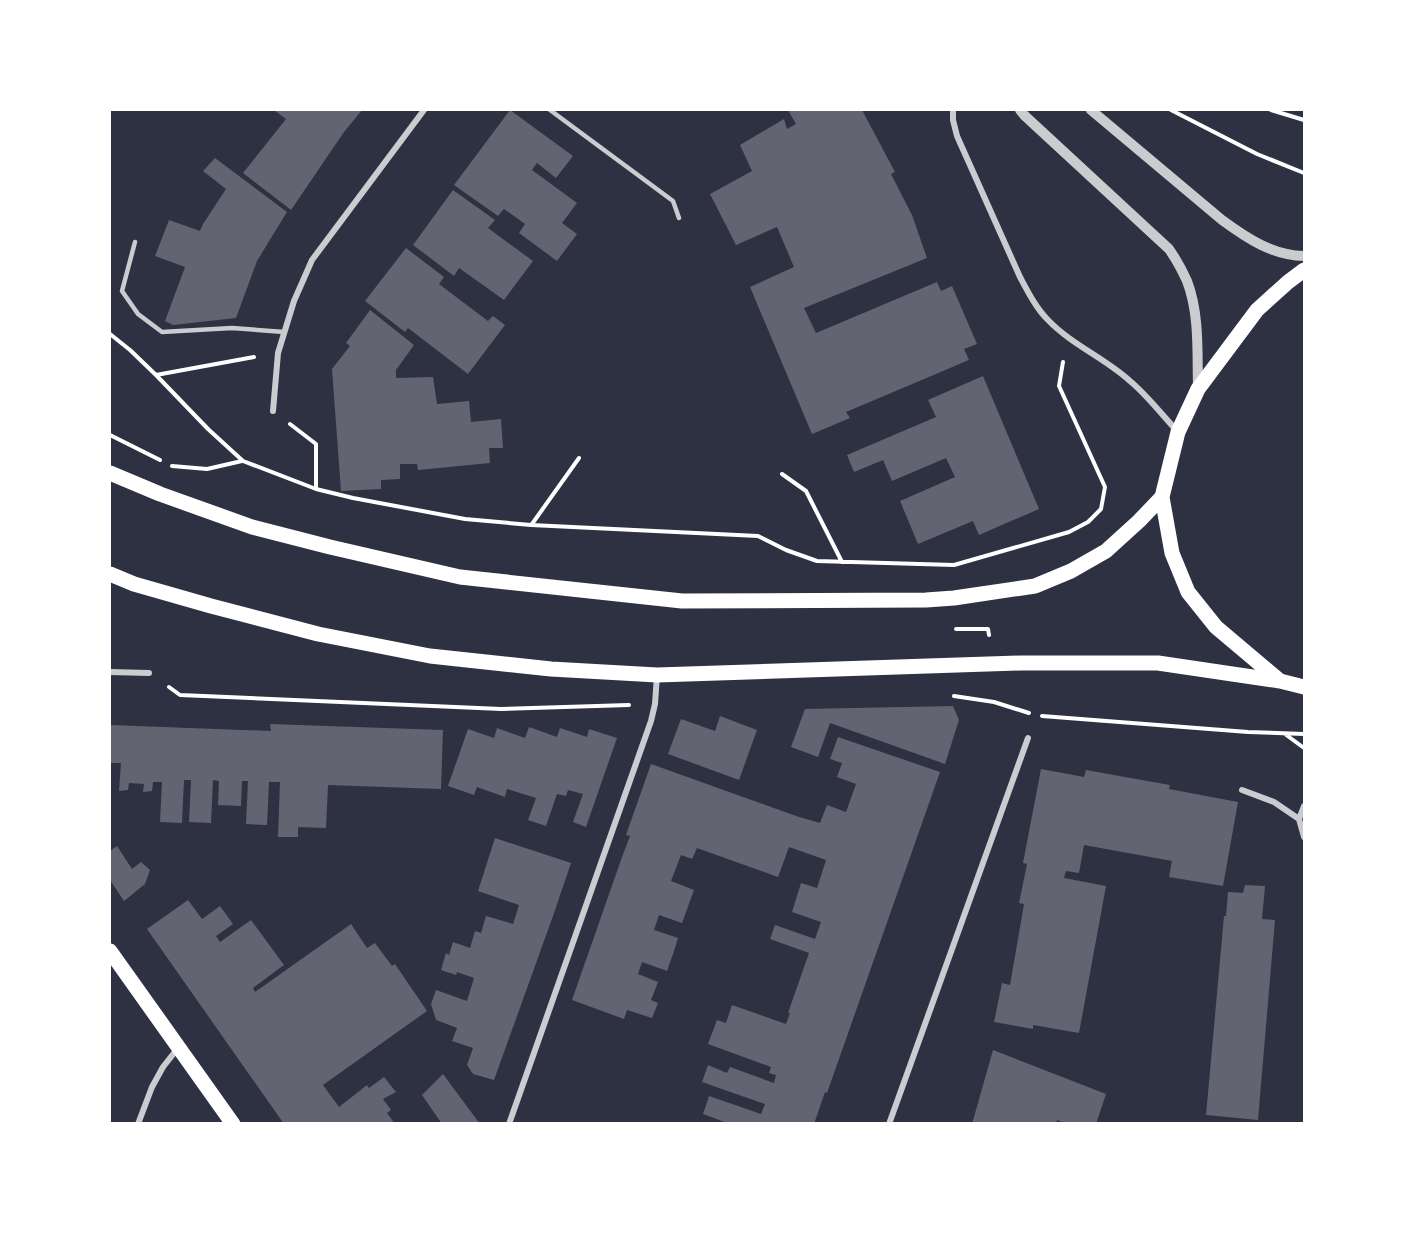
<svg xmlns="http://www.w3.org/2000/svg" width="1414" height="1233" font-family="'IBM Plex Sans',sans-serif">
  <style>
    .building { fill: #626471 }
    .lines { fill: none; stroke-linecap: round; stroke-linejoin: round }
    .path { stroke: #fff; stroke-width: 4 }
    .service { stroke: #caccd0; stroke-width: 4.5 }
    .minor { stroke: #caccd0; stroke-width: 6 }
    .tertiary { stroke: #caccd0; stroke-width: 10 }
    .primary { stroke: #fff; stroke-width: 15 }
  </style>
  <rect width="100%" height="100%" fill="#2d3142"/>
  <path class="building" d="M 274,110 L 362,110 L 344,132 L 291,210 L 243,173 L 286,119 Z
    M 510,110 L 573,156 L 556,178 L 537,163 L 532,170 L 577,203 L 562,223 L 577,234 L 557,261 L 519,233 L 525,224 L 504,209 L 498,216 L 454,185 Z
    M 788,110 L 862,110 L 895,172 L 891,174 L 912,215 L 927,258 L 804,308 L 816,333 L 937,282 L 941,291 L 952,286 L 977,344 L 964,349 L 969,360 L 846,412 L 850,418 L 812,434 L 750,287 L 794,267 L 777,227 L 736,245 L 710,194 L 752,171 L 740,145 L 784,119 L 787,129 L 796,124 Z
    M 215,158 L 287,212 L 257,261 L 236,318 L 173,325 L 165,321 L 185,267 L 155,256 L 169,220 L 200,231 L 203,224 L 226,189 L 203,171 Z
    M 453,190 L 495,220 L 488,228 L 533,261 L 504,300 L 459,268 L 454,276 L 413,245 Z
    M 406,248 L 444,277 L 439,284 L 488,321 L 493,316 L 505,325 L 468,374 L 408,328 L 405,332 L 365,301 Z
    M 370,310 L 414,345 L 396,370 L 396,378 L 433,377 L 437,404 L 469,401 L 471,422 L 501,419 L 503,448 L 489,448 L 490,463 L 418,470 L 417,464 L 400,464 L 400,479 L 381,480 L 381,489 L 341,491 L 332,369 L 350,346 L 346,343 Z
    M 983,376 L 1039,509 L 979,535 L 973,521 L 918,544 L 900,501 L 955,477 L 946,458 L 892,481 L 883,460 L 854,472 L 847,455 L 936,417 L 928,400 Z
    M 953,706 L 959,720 L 945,764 L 830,723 L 818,757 L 791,747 L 805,709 Z
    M 720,716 L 757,730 L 739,780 L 668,754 L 681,719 L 715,731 Z
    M 270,724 L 443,730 L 441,789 L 328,785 L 326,828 L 298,827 L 298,837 L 278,837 L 280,782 L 269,782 L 267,825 L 246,824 L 248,781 L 242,781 L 241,806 L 218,805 L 219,781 L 213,780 L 211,823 L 189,822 L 191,780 L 184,780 L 182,823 L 160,822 L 162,782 L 153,782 L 152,791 L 143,792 L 144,784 L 129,783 L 128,790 L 119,791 L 121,763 L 110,763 L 110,725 L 271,731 Z
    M 529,727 L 557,737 L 560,728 L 587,737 L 589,729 L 617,738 L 586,827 L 573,822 L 583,794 L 568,790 L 566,796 L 557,794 L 546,826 L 528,820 L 536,798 L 507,789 L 505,797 L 477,787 L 474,795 L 448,786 L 468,729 L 494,738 L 497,728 L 525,738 Z
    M 838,737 L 940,772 L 827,1093 L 825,1092 L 814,1124 L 730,1124 L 703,1114 L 709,1096 L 761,1114 L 765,1104 L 702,1082 L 708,1065 L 727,1073 L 730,1067 L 774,1083 L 776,1075 L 769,1073 L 771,1067 L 708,1044 L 717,1020 L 726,1023 L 732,1005 L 786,1024 L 790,1013 L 788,1013 L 809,953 L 770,939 L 775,925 L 815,939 L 821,922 L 792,912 L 801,883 L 817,888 L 826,860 L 789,847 L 778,877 L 697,848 L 692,859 L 681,855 L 671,881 L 694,890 L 682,923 L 659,915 L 654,930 L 678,938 L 673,954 L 667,971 L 642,962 L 638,974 L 658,982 L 651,1000 L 658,1003 L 652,1018 L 627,1010 L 624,1019 L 572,1000 L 622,857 L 630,836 L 626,835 L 651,764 L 799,817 L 820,823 L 827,805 L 846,812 L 856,784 L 837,777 L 842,763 L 830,759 Z
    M 1041,769 L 1084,777 L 1086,770 L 1170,785 L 1169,789 L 1238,802 L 1223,886 L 1169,877 L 1172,861 L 1084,845 L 1079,873 L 1066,871 L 1064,878 L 1106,886 L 1079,1033 L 1033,1025 L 1033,1029 L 994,1022 L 1002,983 L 1010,985 L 1024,904 L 1019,903 L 1027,864 L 1023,863 Z
    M 495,838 L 571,863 L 553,916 L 494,1080 L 473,1074 L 467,1065 L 473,1048 L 452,1041 L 457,1028 L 436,1020 L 431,1004 L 436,990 L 467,1001 L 474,978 L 457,972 L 456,975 L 441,970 L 446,953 L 449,955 L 453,942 L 470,948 L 475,931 L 481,933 L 486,916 L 513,924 L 519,905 L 478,891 Z
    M 117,846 L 132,869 L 141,862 L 150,870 L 145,884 L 124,901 L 110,880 L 110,851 Z
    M 1245,885 L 1265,886 L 1262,919 L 1275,920 L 1258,1120 L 1206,1115 L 1224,916 L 1226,916 L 1228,892 L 1243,893 Z
    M 188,900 L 202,919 L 220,906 L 233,924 L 216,936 L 220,942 L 251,920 L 284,965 L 253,988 L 255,992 L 351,924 L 367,948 L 375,943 L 392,966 L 395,964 L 427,1011 L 323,1085 L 339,1107 L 367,1085 L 369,1088 L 384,1077 L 396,1092 L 383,1099 L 391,1110 L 387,1113 L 395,1124 L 284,1124 L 147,929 Z
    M 993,1050 L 1106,1094 L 1096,1124 L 1068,1124 L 1057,1120 L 1056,1124 L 972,1124 Z
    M 443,1074 L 480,1124 L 442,1124 L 422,1095 Z"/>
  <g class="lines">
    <path class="path" d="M 1171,110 L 1257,154 L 1304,173
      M 1271,110 L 1304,120
      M 110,334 L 130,350 L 156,375 L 208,429 L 243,461 L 316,489 L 353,498 L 465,519 L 531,525 L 758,536 L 786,550 L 817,561 L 954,565 L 1069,532 L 1088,522 L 1101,509 L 1105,487 L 1059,386 L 1063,362
      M 156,375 L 254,357
      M 290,424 L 316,444 L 316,489
      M 110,435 L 160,460
      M 172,466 L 207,469 L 242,461
      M 782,474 L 806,491 L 842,562
      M 532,524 L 579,458
      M 956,629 L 988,629 L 989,635
      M 169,687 L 180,695 L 501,709 L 629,705
      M 954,696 L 994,702 L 1029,713
      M 1042,716 L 1248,732 L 1304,734
      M 1285,734 L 1304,748"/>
    <path class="service" d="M 550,110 L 673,201 L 679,218
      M 135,242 L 122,291 L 138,314 L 162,332 L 232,328 L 284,332"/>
    <path class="minor" d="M 953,110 L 953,120 L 957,136 L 1020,277 C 1028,292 1036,308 1048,320 C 1072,345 1105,358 1130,381 C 1148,396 1162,415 1178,432
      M 273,411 L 278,353 L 294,301 L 312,260 L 424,110
      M 110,672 L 149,673
      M 1242,790 L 1274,802 L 1299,819
      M 1304,806 L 1299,819 L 1304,837
      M 138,1124 L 152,1087 L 163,1067 L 178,1048
      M 509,1124 L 651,721 L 655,704 L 657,675
      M 889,1124 L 1028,738"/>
    <path class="tertiary" d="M 1020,110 L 1024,115 L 1169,249 C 1176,259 1182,270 1187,281 C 1200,315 1197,354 1198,389
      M 1091,110 L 1222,220 C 1248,239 1272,255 1304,256"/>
    <path class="primary" d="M 110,473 L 160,494 L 252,527 L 330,547 L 460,577 L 682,601 L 926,600 L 954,598 L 1035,586 L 1071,571 L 1106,551 L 1139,521 L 1162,497
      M 110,574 L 134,584 L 211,606 L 318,634 L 430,656 L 551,669 L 657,675 L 1020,663 L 1158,663 L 1280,681 L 1304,687
      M 1280,681 L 1216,627 L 1188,592 L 1172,553 L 1162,497 L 1178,432 L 1198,389 L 1257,310 L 1288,282 L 1304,270
      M 110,951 L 233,1124"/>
  </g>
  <rect width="1414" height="1233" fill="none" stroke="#ffffff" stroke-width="222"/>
</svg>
